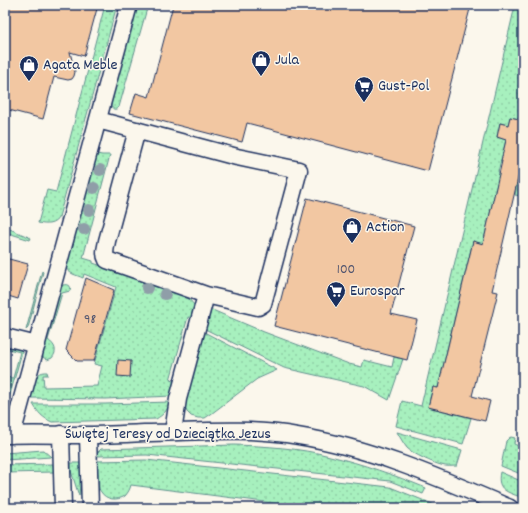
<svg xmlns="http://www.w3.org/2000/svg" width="528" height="513" font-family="Dekko,sans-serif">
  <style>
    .grass { fill: url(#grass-dots); stroke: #61908e }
    .building { fill: #f2c7a2; stroke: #1b2f5e }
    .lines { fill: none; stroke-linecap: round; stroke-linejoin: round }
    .minor-casing { stroke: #1b2f5e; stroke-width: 19 }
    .minor { stroke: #fbf7ec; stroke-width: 16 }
    .tree { fill: #8f9ea8 }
    .labels { text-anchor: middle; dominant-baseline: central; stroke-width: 3; stroke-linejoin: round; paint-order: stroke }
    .number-label { font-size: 14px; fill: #51556f }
    .poi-label { font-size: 16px; fill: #1b2f5e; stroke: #fbf7ec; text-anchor: start }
    .street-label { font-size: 16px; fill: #1b2f5e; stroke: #fbf7ec }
  </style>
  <defs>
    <pattern id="grass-dots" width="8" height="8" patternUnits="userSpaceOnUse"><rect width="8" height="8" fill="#a7f0be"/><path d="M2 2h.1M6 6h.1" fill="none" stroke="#8fcea6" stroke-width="1.8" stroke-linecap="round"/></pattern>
  </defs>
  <rect width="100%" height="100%" fill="#fbf7ec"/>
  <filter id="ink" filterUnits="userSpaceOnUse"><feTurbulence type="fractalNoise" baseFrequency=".025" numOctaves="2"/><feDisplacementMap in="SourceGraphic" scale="8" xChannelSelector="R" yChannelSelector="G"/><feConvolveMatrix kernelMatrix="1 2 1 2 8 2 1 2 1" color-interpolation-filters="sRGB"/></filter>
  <g filter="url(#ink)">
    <path class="grass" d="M 105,5 L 117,5 L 59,217 C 54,225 47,225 38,223 L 47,190 L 56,192 Z
      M 137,5 L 148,5 L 119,107 C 113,113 110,106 111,100 Z
      M 515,6 L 523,8 L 523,120 L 510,117 L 508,125 L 500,123 L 497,137 L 506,140 L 498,172 L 523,178 L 523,195 L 521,196 L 515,195 L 517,183 L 498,179 L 483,244 L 473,241 L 438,388 L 433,387 L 428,407 L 471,418 L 463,444 L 396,426 L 402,401 L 421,406 Z
      M 97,154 L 102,155 L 110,155 L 83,258 L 93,261 L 93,263 L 173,291 L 189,299 L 195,306 L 195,309 L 193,318 L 188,317 L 170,380 L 176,382 L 172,396 L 105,399 L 31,398 C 33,388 33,371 47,372 L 48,375 L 43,375 L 44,387 L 97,386 L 102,366 L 94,364 L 116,287 L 84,274 L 83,278 C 77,275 68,274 66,267 Z
      M 5,227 L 31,238 L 30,240 L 5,232 Z
      M 42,271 L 43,272 L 28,328 L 26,330 Z
      M 63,285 C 68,284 72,285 70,291 L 62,293 L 48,340 C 55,345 58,351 52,358 L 47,360 L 43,357 L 42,353 L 60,289 Z
      M 210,309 L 264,332 L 349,364 L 362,367 L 364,360 L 392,367 L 394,357 L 403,359 L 389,400 L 364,386 L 284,368 L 205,329 Z
      M 204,332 L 277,370 L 257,379 L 211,414 L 205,418 L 198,418 L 191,416 L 187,412 L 185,407 L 188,391 Z
      M 10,346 L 20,348 L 22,352 L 9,398 L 5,398 L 5,377 L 13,378 L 20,352 L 8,349 Z
      M 170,402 C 168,410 163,415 156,419 L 52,422 C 43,418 38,413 33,404 L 105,404 Z
      M 397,432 L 462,450 L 457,466 C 452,466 447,467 441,465 C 433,463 413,454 407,448 C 403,443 400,437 397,432 Z
      M 511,437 L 515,438 L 514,444 L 523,448 L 523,475 L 501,466 L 506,441 L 509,438 Z
      M 234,445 C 266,446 299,448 330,456 C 363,464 394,475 426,488 L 423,494 L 390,481 L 147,455 L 97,456 L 96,454 L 101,449 Z
      M 43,450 L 51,457 L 5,460 L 5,453 Z
      M 146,460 L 390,487 L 435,505 L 434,508 L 312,508 L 131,485 C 130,489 128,493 125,496 C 117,501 106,500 101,492 C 97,487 100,483 98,477 C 98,475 96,473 95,471 C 95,468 96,464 96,461 Z
      M 71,463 L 80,463 L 81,471 L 79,496 L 71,471 Z
      M 53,464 L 54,472 L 5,473 L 5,465 Z
      M 500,472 L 523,482 L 523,498 C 508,492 496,491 500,472 Z"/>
    <path class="building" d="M 5,5 L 98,5 L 84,56 L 70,52 L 75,72 L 74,76 L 72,79 L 68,80 L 54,77 L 43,119 L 5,109 Z
      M 173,5 L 471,5 L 428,171 L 247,123 L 242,142 L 130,113 L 136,93 L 149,97 Z
      M 510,117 L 523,120 L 523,166 L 521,165 L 492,291 L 498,292 L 472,396 L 490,401 L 485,421 L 428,407 L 433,387 L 438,388 L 473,241 L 483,244 L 502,161 L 501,161 L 506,140 L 497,137 L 500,123 L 508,125 Z
      M 307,198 L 414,226 L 391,314 L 417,320 L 407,360 L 274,326 Z
      M 5,258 L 28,264 L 18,299 L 5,295 Z
      M 86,278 L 114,290 L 94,361 L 77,361 L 66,350 Z
      M 118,360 L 131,361 L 130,377 L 117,376 Z"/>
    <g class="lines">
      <g class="minor-casing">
        <path id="minor" d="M 98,120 L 237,157 L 299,170 L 263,304 L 258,307 L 206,295 L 107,260 C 103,253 106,248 107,241 L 137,130
          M 5,337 L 37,345
          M 173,432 L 178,399 L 206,295
          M 61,434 L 63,508
          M 5,435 C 32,434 60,435 87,435 C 106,435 125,434 144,433 C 196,432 248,427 298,436 C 372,448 442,479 510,508
          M 12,435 L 129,5
          M 88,435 L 90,508"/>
      </g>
      <use href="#minor" class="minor"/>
    </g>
    <g class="tree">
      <circle cx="100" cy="170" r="6"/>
      <circle cx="94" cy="188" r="6"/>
      <circle cx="89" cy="210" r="6"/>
      <circle cx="84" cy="229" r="6"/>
      <circle cx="147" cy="288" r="6"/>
      <circle cx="165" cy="294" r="6"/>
    </g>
  </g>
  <defs>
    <g id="shop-pin" transform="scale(1)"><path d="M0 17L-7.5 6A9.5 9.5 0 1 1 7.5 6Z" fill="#1b2f5e" stroke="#fbf7ec"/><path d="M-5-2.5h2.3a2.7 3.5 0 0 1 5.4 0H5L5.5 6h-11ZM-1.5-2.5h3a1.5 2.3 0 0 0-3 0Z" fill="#fff"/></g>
    <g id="supermarket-pin" transform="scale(1)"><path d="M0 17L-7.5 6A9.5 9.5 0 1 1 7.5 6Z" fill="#1b2f5e" stroke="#fbf7ec"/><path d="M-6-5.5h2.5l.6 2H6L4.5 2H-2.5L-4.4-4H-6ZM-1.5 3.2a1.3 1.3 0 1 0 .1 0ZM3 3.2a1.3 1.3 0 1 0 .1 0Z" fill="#fff"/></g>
  </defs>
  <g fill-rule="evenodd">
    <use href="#shop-pin" x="261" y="60"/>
    <use href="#shop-pin" x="29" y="65"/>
    <use href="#supermarket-pin" x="364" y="86"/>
    <use href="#shop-pin" x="352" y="227"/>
    <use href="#supermarket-pin" x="336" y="291"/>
  </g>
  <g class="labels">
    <g class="number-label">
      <text x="346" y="270">100</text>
      <text x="90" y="320">98</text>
    </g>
    <g class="poi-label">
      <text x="275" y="60">Jula</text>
      <text x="43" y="65">Agata Meble</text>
      <text x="378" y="86">Gust-Pol</text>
      <text x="366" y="227">Action</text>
      <text x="350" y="291">Eurospar</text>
    </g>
    <g class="street-label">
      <text x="168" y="434">Świętej Teresy od Dzieciątka Jezus</text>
    </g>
  </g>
  <rect width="528" height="513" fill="none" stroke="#fbf7ec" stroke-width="20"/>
  <rect x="10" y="10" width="508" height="493" fill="none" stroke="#1b2f5e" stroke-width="1.5" filter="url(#ink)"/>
</svg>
